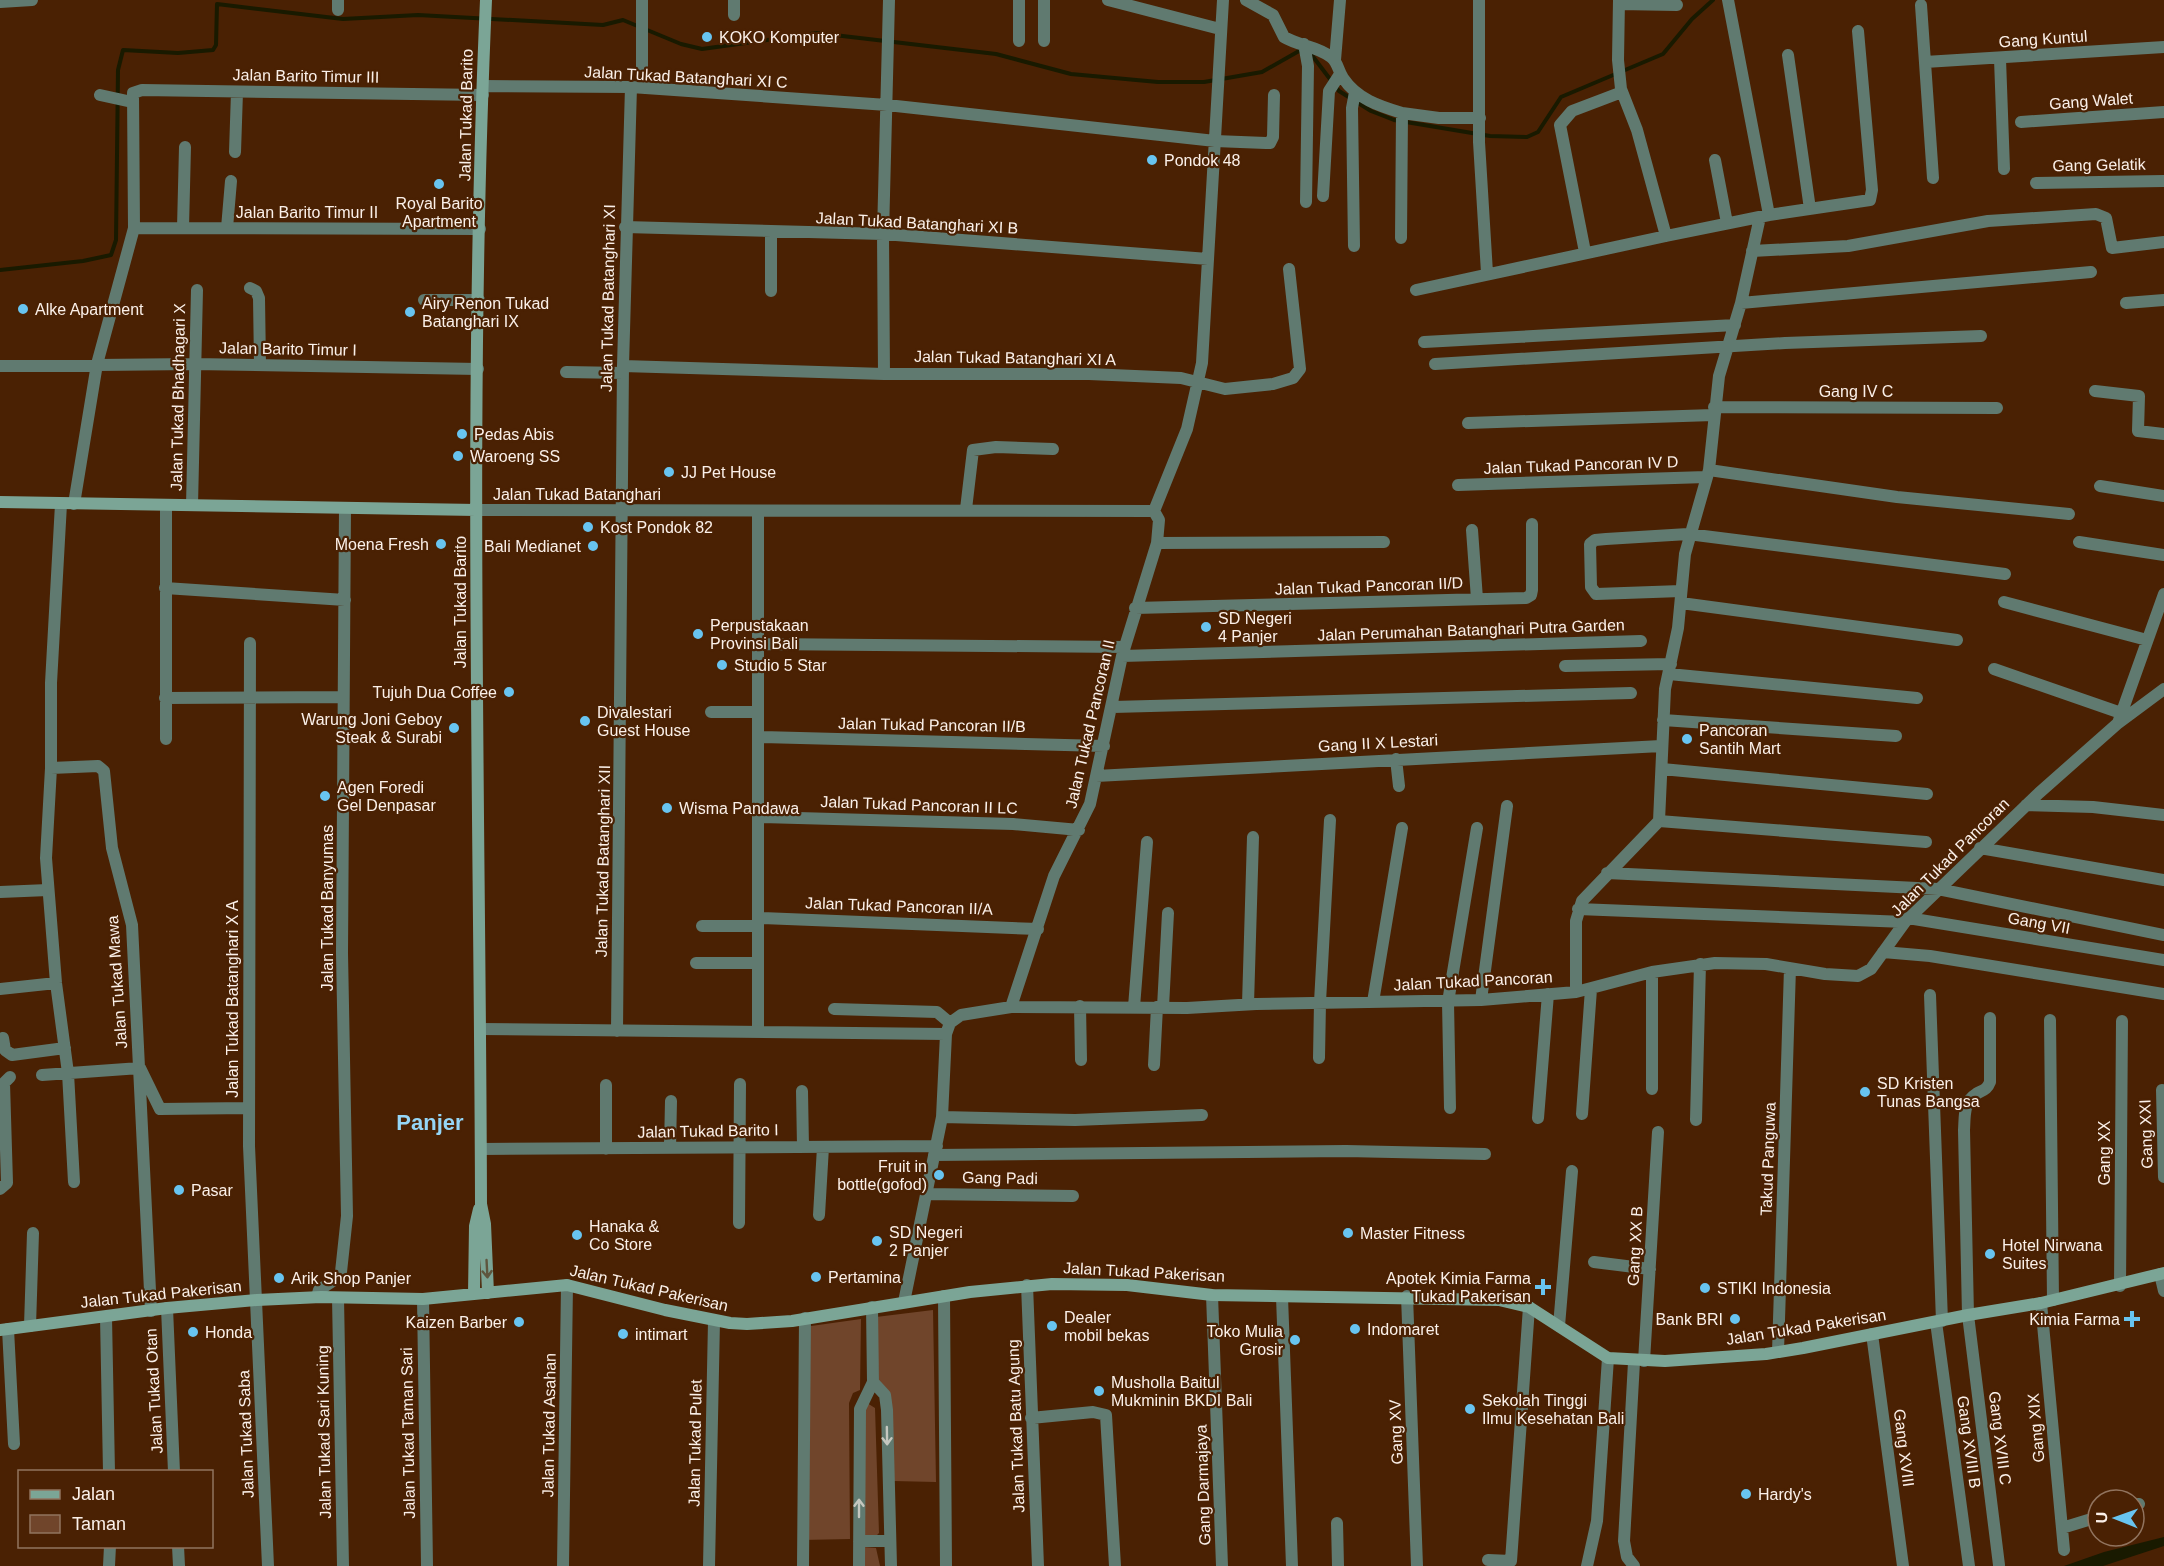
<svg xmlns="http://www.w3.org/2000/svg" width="2164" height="1566" font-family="Helvetica,sans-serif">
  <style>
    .green { fill: #70452b }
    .water { fill: #191a00 }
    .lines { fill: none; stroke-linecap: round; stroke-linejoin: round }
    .stream { stroke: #191a00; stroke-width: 4 }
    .street { stroke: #607a70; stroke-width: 12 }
    .secondary { stroke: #7ba596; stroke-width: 12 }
    .oneway { stroke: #5e563e }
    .oneway2 { stroke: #c5c7bf }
    .poi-dot { fill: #68c4f0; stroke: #4a2103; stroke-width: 2 }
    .labels { text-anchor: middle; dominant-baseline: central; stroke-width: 4.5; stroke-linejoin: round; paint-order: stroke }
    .poi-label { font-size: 16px; fill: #fbf0e9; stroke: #4a2103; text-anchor: start }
    .street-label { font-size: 16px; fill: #fbf0e9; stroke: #4a2103 }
    .district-label { font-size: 22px; font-weight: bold; fill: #95d6f7; stroke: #4a2103 }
  </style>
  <rect width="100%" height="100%" fill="#4a2103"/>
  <path class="green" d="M 933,1310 L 936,1482 L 893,1481 L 879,1388 L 876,1317 Z
    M 861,1319 L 860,1390 L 853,1393 L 849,1403 L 850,1539 L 802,1540 L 804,1327 Z
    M 867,1403 L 875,1408 L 879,1533 L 876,1536 L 865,1536 L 863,1532 L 862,1405 Z
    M 863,1547 L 876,1548 L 880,1566 L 862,1566 Z"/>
  <path class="water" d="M 2164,1537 L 2164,1546 L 2103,1566 L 2064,1566 L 2104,1552 Z"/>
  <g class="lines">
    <path class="stream" d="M 0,270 L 83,261 L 111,255 L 116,240 L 118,70 L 123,50 L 178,53 L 213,50 L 216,45 L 217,4 L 343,19 L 418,15 L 603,25 L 623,20 L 681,44 L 702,49 L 817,33 L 996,54 L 1071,74 L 1158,82 L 1204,82 L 1262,72 L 1299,51 L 1311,54 L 1339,91 L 1371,111 L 1394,120 L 1490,136 L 1527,137 L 1538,132 L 1561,97 L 1663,54 L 1692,19 L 1713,0"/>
    <path class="street" d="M 1044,0 L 1044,41
      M 1108,0 L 1220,29
      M 1246,0 L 1273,15 L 1284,37 C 1299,46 1317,46 1331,57 C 1338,62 1338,71 1343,78 C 1357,99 1379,106 1402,113 L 1401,238
      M 1479,0 L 1479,142 L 1487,273
      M 1619,0 L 1618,60 L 1621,89 L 1637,130 L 1666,236
      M 1728,0 L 1769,215
      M 0,2 L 32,0
      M 1619,4 L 1677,5
      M 1921,5 L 1933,178
      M 338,10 L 338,0
      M 734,15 L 734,0
      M 1019,41 L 1019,0
      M 1304,44 L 1308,66 L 1306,202
      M 1788,55 L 1810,209
      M 2000,59 L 2004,169
      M 1335,60 L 1340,0
      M 1925,62 L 2164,47
      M 483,86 L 631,87 L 887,105 L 1215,141 L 1266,143 L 1270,143 L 1273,137 L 1274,95
      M 642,88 L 642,0
      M 100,95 L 132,102
      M 1402,113 L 1439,118 L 1480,118
      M 2021,122 L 2164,112
      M 235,152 L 237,92
      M 1715,160 L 1727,223
      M 2036,183 L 2164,181
      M 1323,196 L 1329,91 L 1340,74
      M 625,227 L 883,234 L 1208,259
      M 134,228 L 480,229
      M 183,228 L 185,147
      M 227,228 L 231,181
      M 1354,246 L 1352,108 L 1355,92
      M 1752,251 L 1848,246 L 1988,221 L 2096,214 L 2106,218 L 2112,248 L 2164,242
      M 1585,252 L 1560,125 L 1572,111 L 1622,92
      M 250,288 L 256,291 L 259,298 L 260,365
      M 1416,290 L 1666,236 L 1769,215 L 1870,200 L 1872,190 L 1858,31
      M 771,291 L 771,232
      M 424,300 L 479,300
      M 1741,303 L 2091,272
      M 2126,303 L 2164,300
      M 1424,342 L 1735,325
      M 1435,364 L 1785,343 L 1981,336
      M 0,366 L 194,364 L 478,369
      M 623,366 L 884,374 L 1089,374 L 1181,378 L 1225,389 L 1273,384 L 1293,378 L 1300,369 L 1289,269
      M 566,372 L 623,373
      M 884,374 L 883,234 L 889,0
      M 2095,391 L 2139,396 L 2138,431 L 2164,434
      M 1714,407 L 1997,408
      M 1468,423 L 1713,415
      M 1709,470 L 1897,497 L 2069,514
      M 1458,485 L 1706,477
      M 2100,486 L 2164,496
      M 61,504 L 51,683 L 51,768 L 46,858 L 56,983 L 68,1073 L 74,1182
      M 74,504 L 97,364 L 134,228 L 133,93 L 142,90 L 483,95
      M 192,505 L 197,290
      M 166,506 L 166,739
      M 966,509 L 973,450 L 996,447 L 1053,449
      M 476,510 L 1154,511
      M 758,511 L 758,1031
      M 1154,511 L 1187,429 L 1202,363 L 1223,0
      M 1472,530 L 1477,599
      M 2079,542 L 2164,555
      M 1157,543 L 1384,542
      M 165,588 L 345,600
      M 1681,591 L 1596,594 L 1591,587 L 1590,544 L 1595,540 L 1606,539 L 1688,534 L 2005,574
      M 2004,602 L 2147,640
      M 1681,603 L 1957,640
      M 1135,608 L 1526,598 L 1531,595 L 1532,590 L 1532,524
      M 250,643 L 249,1146 L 268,1566
      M 758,644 L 1124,647
      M 1122,656 L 1641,641
      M 1565,666 L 1671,664
      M 1994,669 L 2121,713
      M 1669,674 L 1917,698
      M 165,698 L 342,697
      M 1113,707 L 1631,693
      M 711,712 L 758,712
      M 1663,720 L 1896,736
      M 2118,723 L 2164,594
      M 758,737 L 1104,746
      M 1396,759 L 1399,786
      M 51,768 L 98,766 L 104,771 L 112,848 L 132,925 L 151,1311
      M 1662,769 L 1927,794
      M 1096,776 L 1661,746
      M 2026,805 L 2093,807 L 2164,815
      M 758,817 L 1013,824 L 1079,830
      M 1659,821 L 1926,842
      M 1980,848 L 2164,880
      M 1607,873 L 1938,889 L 2164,935
      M 0,892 L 48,890
      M 1578,909 L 1905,922
      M 759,918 L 1038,929
      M 1908,918 L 2164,960
      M 702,926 L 758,926
      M 1883,952 L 1930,956 L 2164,994
      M 696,963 L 758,963
      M 0,989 L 56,983
      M 1576,992 L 1576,921 L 1582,901 L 1659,821 L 1665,689 L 1678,628 L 1685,554 L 1709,470 L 1719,376 L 1741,303 L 1760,217
      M 1930,995 L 1942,1321
      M 1481,1000 L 1507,806
      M 1373,1002 L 1402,828
      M 1248,1004 L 1253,837
      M 1080,1006 L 1081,1060
      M 1011,1007 L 1054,876 L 1090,804 L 1122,656 L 1157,543 L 1159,520 L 1154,511
      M 1134,1007 L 1147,842
      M 1163,1007 L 1168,913
      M 834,1009 L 937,1012 L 950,1023
      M 1990,1018 L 1990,1082 C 1987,1090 1983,1090 1976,1094 C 1963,1102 1965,1117 1964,1130 L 1968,1315 L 1999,1565
      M 2050,1020 L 2053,1300
      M 480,1029 L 946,1034
      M 617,1031 L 623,366 L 631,87
      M 3,1038 L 5,1050 L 12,1055 L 65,1048
      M 1319,1058 L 1320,1002 L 1330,820
      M 1154,1065 L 1157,1007
      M 42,1075 L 140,1068 L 160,1109 L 249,1108
      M 1652,1089 L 1652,972
      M 2162,1090 L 2164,1177
      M 802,1091 L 803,1147
      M 1450,1108 L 1448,1002 L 1477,828
      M 1582,1114 L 1591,989
      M 942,1117 L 1075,1120 L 1202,1115
      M 1538,1118 L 1548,994
      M 1696,1120 L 1700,964
      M 670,1148 L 671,1101
      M 481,1149 L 937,1146
      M 606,1149 L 606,1085
      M 934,1155 L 1346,1151 L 1485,1154
      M 0,1189 L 7,1183 L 4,1083 L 10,1077
      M 926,1194 L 1073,1196
      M 819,1215 L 823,1147
      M 739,1223 L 740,1084
      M 1594,1262 L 1650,1269
      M 2160,1274 L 2164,1291
      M 1027,1285 L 1038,1566
      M 2120,1286 L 2122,1021
      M 1212,1295 L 1222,1566
      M 944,1296 L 946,1566
      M 1407,1296 L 1417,1566
      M 317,1297 L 319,1290 L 336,1279 L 341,1272 L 347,1216 L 342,953 L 345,508
      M 1282,1297 L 1292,1566
      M 338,1298 L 343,1566
      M 423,1299 L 427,1566
      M 904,1302 L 942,1117 L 946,1034 L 950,1023 L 961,1015 L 1011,1007 L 1187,1008 L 1256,1004 L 1481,1000 L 1576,992 L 1652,972 L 1715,963 L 1766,964 L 1825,974 L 1858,976 L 1871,969 L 1905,922 L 2039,793 L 2117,724 L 2164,689
      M 2041,1303 L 2064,1550
      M 167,1308 L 174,1472
      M 106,1317 L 109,1472
      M 1936,1322 L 1969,1566
      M 30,1326 L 33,1233
      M 1559,1326 L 1572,1171
      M 8,1329 L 14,1444
      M 1872,1334 L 1903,1566
      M 1778,1352 L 1790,968
      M 1644,1361 L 1658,1132
      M 873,1382 L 885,1395 L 887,1410 L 891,1566
      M 1031,1418 L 1093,1412 L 1106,1415 L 1115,1566
      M 2134,1505 L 2139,1504
      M 1337,1523 L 1338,1566
      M 2062,1528 L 2098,1517
      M 859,1541 L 889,1541
      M 178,1546 L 179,1566
      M 1488,1560 L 1511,1561 L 1529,1307
      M 109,1566 L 110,1546
      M 563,1566 L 567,1285
      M 709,1566 L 714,1321
      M 803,1566 L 805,1318
      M 859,1566 L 860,1409 L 873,1382 L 872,1307
      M 1587,1566 L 1597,1521 L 1608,1358
      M 1634,1566 L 1627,1557 L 1624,1541 L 1634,1362"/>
    <path class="secondary" d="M 486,0 C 468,401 480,803 481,1204 L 485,1224 L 488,1293
      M 0,502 L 476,510
      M 474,1294 L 475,1226 L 479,1209
      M 0,1330 L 167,1308 L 257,1300 L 321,1297 L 423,1299 L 567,1285 L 665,1310 L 730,1323 L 747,1324 L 792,1321 L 970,1292 L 1052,1284 L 1127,1285 L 1212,1295 L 1499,1300 L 1529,1307 L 1608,1358 L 1665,1361 L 1766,1354 L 1803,1348 L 1968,1315 L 2041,1303 L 2164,1273"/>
  </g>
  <defs><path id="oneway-shaft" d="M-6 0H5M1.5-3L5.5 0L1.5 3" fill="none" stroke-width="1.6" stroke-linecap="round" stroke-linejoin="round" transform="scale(1.5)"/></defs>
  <use class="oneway" href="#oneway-shaft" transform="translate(487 1269) rotate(87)"/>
  <g class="oneway2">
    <use href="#oneway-shaft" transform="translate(887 1436) rotate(89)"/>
    <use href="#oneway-shaft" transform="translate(859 1508) rotate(-90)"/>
  </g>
  <g class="poi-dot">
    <circle cx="707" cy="37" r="6"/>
    <circle cx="1152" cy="160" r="6"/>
    <circle cx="439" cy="184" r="6"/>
    <circle cx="23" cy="309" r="6"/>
    <circle cx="410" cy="312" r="6"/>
    <circle cx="462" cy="434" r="6"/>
    <circle cx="458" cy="456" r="6"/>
    <circle cx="669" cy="472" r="6"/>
    <circle cx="588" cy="527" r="6"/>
    <circle cx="441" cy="544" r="6"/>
    <circle cx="593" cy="546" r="6"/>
    <circle cx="1206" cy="627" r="6"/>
    <circle cx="698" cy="634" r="6"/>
    <circle cx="722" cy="665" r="6"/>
    <circle cx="509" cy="692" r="6"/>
    <circle cx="585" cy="721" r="6"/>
    <circle cx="454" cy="728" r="6"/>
    <circle cx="1687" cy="739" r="6"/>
    <circle cx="325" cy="796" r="6"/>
    <circle cx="667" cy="808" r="6"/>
    <circle cx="1865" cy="1092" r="6"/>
    <circle cx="939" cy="1175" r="6"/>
    <circle cx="179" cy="1190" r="6"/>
    <circle cx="1348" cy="1233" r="6"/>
    <circle cx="577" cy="1235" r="6"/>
    <circle cx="877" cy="1241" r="6"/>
    <circle cx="1990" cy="1254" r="6"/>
    <circle cx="816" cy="1277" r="6"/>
    <circle cx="279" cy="1278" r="6"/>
    <path d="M1540 1278h6v6h6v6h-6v6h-6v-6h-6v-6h6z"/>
    <circle cx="1705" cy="1288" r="6"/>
    <circle cx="1735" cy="1319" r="6"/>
    <path d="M2129 1310h6v6h6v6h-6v6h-6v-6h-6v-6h6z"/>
    <circle cx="519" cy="1322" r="6"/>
    <circle cx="1052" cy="1326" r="6"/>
    <circle cx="1355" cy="1329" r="6"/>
    <circle cx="193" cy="1332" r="6"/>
    <circle cx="623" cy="1334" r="6"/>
    <circle cx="1295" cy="1340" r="6"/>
    <circle cx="1099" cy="1391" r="6"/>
    <circle cx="1470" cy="1409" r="6"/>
    <circle cx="1746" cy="1494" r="6"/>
  </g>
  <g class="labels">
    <g class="poi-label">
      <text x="719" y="37">KOKO Komputer</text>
      <text x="1164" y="160">Pondok 48</text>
      <text x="439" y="203" text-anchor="middle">Royal Barito<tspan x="439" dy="18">Apartment</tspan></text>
      <text x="422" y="303">Airy Renon Tukad<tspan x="422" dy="18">Batanghari IX</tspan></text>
      <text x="35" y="309">Alke Apartment</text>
      <text x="474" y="434">Pedas Abis</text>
      <text x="470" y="456">Waroeng SS</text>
      <text x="681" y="472">JJ Pet House</text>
      <text x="600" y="527">Kost Pondok 82</text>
      <text x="429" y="544" text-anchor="end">Moena Fresh</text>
      <text x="581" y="546" text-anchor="end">Bali Medianet</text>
      <text x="1218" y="618">SD Negeri<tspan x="1218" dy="18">4 Panjer</tspan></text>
      <text x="710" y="625">Perpustakaan<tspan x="710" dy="18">Provinsi Bali</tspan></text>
      <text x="734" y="665">Studio 5 Star</text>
      <text x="497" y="692" text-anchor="end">Tujuh Dua Coffee</text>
      <text x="597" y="712">Divalestari<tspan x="597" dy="18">Guest House</tspan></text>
      <text x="442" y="719" text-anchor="end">Warung Joni Geboy<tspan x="442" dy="18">Steak &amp; Surabi</tspan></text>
      <text x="1699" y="730">Pancoran<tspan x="1699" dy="18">Santih Mart</tspan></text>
      <text x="337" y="787">Agen Foredi<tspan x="337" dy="18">Gel Denpasar</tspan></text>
      <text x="679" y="808">Wisma Pandawa</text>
      <text x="1877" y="1083">SD Kristen<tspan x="1877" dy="18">Tunas Bangsa</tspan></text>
      <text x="927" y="1166" text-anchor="end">Fruit in<tspan x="927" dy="18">bottle(gofod)</tspan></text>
      <text x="191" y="1190">Pasar</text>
      <text x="589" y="1226">Hanaka &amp;<tspan x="589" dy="18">Co Store</tspan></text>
      <text x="889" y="1232">SD Negeri<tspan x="889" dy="18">2 Panjer</tspan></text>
      <text x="1360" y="1233">Master Fitness</text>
      <text x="2002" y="1245">Hotel Nirwana<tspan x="2002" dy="18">Suites</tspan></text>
      <text x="828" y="1277">Pertamina</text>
      <text x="291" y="1278">Arik Shop Panjer</text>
      <text x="1531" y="1278" text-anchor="end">Apotek Kimia Farma<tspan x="1531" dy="18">Tukad Pakerisan</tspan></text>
      <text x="1717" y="1288">STIKI Indonesia</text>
      <text x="1064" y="1317">Dealer<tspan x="1064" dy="18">mobil bekas</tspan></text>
      <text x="1723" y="1319" text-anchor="end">Bank BRI</text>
      <text x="2120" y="1319" text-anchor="end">Kimia Farma</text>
      <text x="507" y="1322" text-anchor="end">Kaizen Barber</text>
      <text x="1367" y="1329">Indomaret</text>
      <text x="1283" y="1331" text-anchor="end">Toko Mulia<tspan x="1283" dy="18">Grosir</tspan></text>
      <text x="205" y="1332">Honda</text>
      <text x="635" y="1334">intimart</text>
      <text x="1111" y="1382">Musholla Baitul<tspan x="1111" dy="18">Mukminin BKDI Bali</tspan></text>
      <text x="1482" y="1400">Sekolah Tinggi<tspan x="1482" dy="18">Ilmu Kesehatan Bali</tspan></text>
      <text x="1758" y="1494">Hardy's</text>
    </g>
    <g class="street-label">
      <text transform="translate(2043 39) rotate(-4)">Gang Kuntul</text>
      <text transform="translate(306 76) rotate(1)">Jalan Barito Timur III</text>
      <text transform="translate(686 77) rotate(3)">Jalan Tukad Batanghari XI C</text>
      <text transform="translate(2091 101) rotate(-4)">Gang Walet</text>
      <text transform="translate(466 115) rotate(-89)">Jalan Tukad Barito</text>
      <text transform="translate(2099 165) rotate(-1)">Gang Gelatik</text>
      <text x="307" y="212">Jalan Barito Timur II</text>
      <text transform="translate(917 223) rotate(3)">Jalan Tukad Batanghari XI B</text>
      <text transform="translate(608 298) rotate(-89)">Jalan Tukad Batanghari XI</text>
      <text transform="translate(288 349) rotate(1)">Jalan Barito Timur I</text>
      <text transform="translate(1015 358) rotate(1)">Jalan Tukad Batanghari XI A</text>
      <text x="1856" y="391">Gang IV C</text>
      <text transform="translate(178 397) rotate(-89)">Jalan Tukad Bhadhagari X</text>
      <text transform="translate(1581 465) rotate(-2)">Jalan Tukad Pancoran IV D</text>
      <text x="577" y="494">Jalan Tukad Batanghari</text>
      <text transform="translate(1369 586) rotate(-2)">Jalan Tukad Pancoran II/D</text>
      <text transform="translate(460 602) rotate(-90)">Jalan Tukad Barito</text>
      <text transform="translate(1471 630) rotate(-2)">Jalan Perumahan Batanghari Putra Garden</text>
      <text transform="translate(1090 724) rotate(-77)">Jalan Tukad Pancoran II</text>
      <text transform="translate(932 725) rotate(1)">Jalan Tukad Pancoran II/B</text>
      <text transform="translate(1378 743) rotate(-3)">Gang II X Lestari</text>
      <text transform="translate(919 805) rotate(2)">Jalan Tukad Pancoran II LC</text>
      <text transform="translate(1950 857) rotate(-45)">Jalan Tukad Pancoran</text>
      <text transform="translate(603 861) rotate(-89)">Jalan Tukad Batanghari XII</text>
      <text transform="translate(899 906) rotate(2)">Jalan Tukad Pancoran II/A</text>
      <text transform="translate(327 908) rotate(-90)">Jalan Tukad Banyumas</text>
      <text transform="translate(2039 923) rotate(10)">Gang VII</text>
      <text transform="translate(1473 981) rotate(-3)">Jalan Tukad Pancoran</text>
      <text transform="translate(117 982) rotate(-94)">Jalan Tukad Mawa</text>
      <text transform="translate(232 999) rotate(-90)">Jalan Tukad Batanghari X A</text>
      <text transform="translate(708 1131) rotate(-1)">Jalan Tukad Barito I</text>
      <text transform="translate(2146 1134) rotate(-92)">Gang XXI</text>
      <text transform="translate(2104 1153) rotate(-90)">Gang XX</text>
      <text transform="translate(1768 1159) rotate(-88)">Takud Panguwa</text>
      <text transform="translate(1000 1178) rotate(1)">Gang Padi</text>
      <text transform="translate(1635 1246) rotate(-87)">Gang XX B</text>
      <text transform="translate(1144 1272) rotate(3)">Jalan Tukad Pakerisan</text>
      <text transform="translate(649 1288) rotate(13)">Jalan Tukad Pakerisan</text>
      <text transform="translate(161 1294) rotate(-6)">Jalan Tukad Pakerisan</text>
      <text transform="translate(1806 1327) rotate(-9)">Jalan Tukad Pakerisan</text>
      <text transform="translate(154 1391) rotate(-93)">Jalan Tukad Otan</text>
      <text transform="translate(549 1425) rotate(-89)">Jalan Tukad Asahan</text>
      <text transform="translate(1016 1426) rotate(-92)">Jalan Tukad Batu Agung</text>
      <text transform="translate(2036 1428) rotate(-95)">Gang XIX</text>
      <text transform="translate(324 1432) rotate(-91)">Jalan Tukad Sari Kuning</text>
      <text transform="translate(1396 1432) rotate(-92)">Gang XV</text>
      <text transform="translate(408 1433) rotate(-91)">Jalan Tukad Taman Sari</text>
      <text transform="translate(246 1434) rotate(-92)">Jalan Tukad Saba</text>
      <text transform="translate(2000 1438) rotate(83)">Gang XVIII C</text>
      <text transform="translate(1969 1442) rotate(82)">Gang XVIII B</text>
      <text transform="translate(695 1443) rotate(-89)">Jalan Tukad Pulet</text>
      <text transform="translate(1904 1448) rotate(83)">Gang XVIII</text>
      <text transform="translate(1203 1485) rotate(-92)">Gang Darmajaya</text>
    </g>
    <g class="district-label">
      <text x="430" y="1122">Panjer</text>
    </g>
  </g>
  <rect x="18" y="1470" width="195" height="78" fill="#4a2103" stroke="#91745f" stroke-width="1.5"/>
  <rect x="30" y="1490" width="30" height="9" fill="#7ba596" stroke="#91745f" stroke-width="1.5"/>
  <text x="72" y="1500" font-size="18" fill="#fbf0e9">Jalan</text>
  <rect x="30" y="1515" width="30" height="18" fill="#70452b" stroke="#91745f" stroke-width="1.5"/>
  <text x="72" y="1530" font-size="18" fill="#fbf0e9">Taman</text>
  <g transform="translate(2116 1518) rotate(271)"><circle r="28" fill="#4a2103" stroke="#91745f" stroke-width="1.5"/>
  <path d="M0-4.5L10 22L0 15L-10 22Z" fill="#68c4f0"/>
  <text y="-9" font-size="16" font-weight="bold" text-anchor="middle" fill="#fbf0e9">U</text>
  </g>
</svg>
